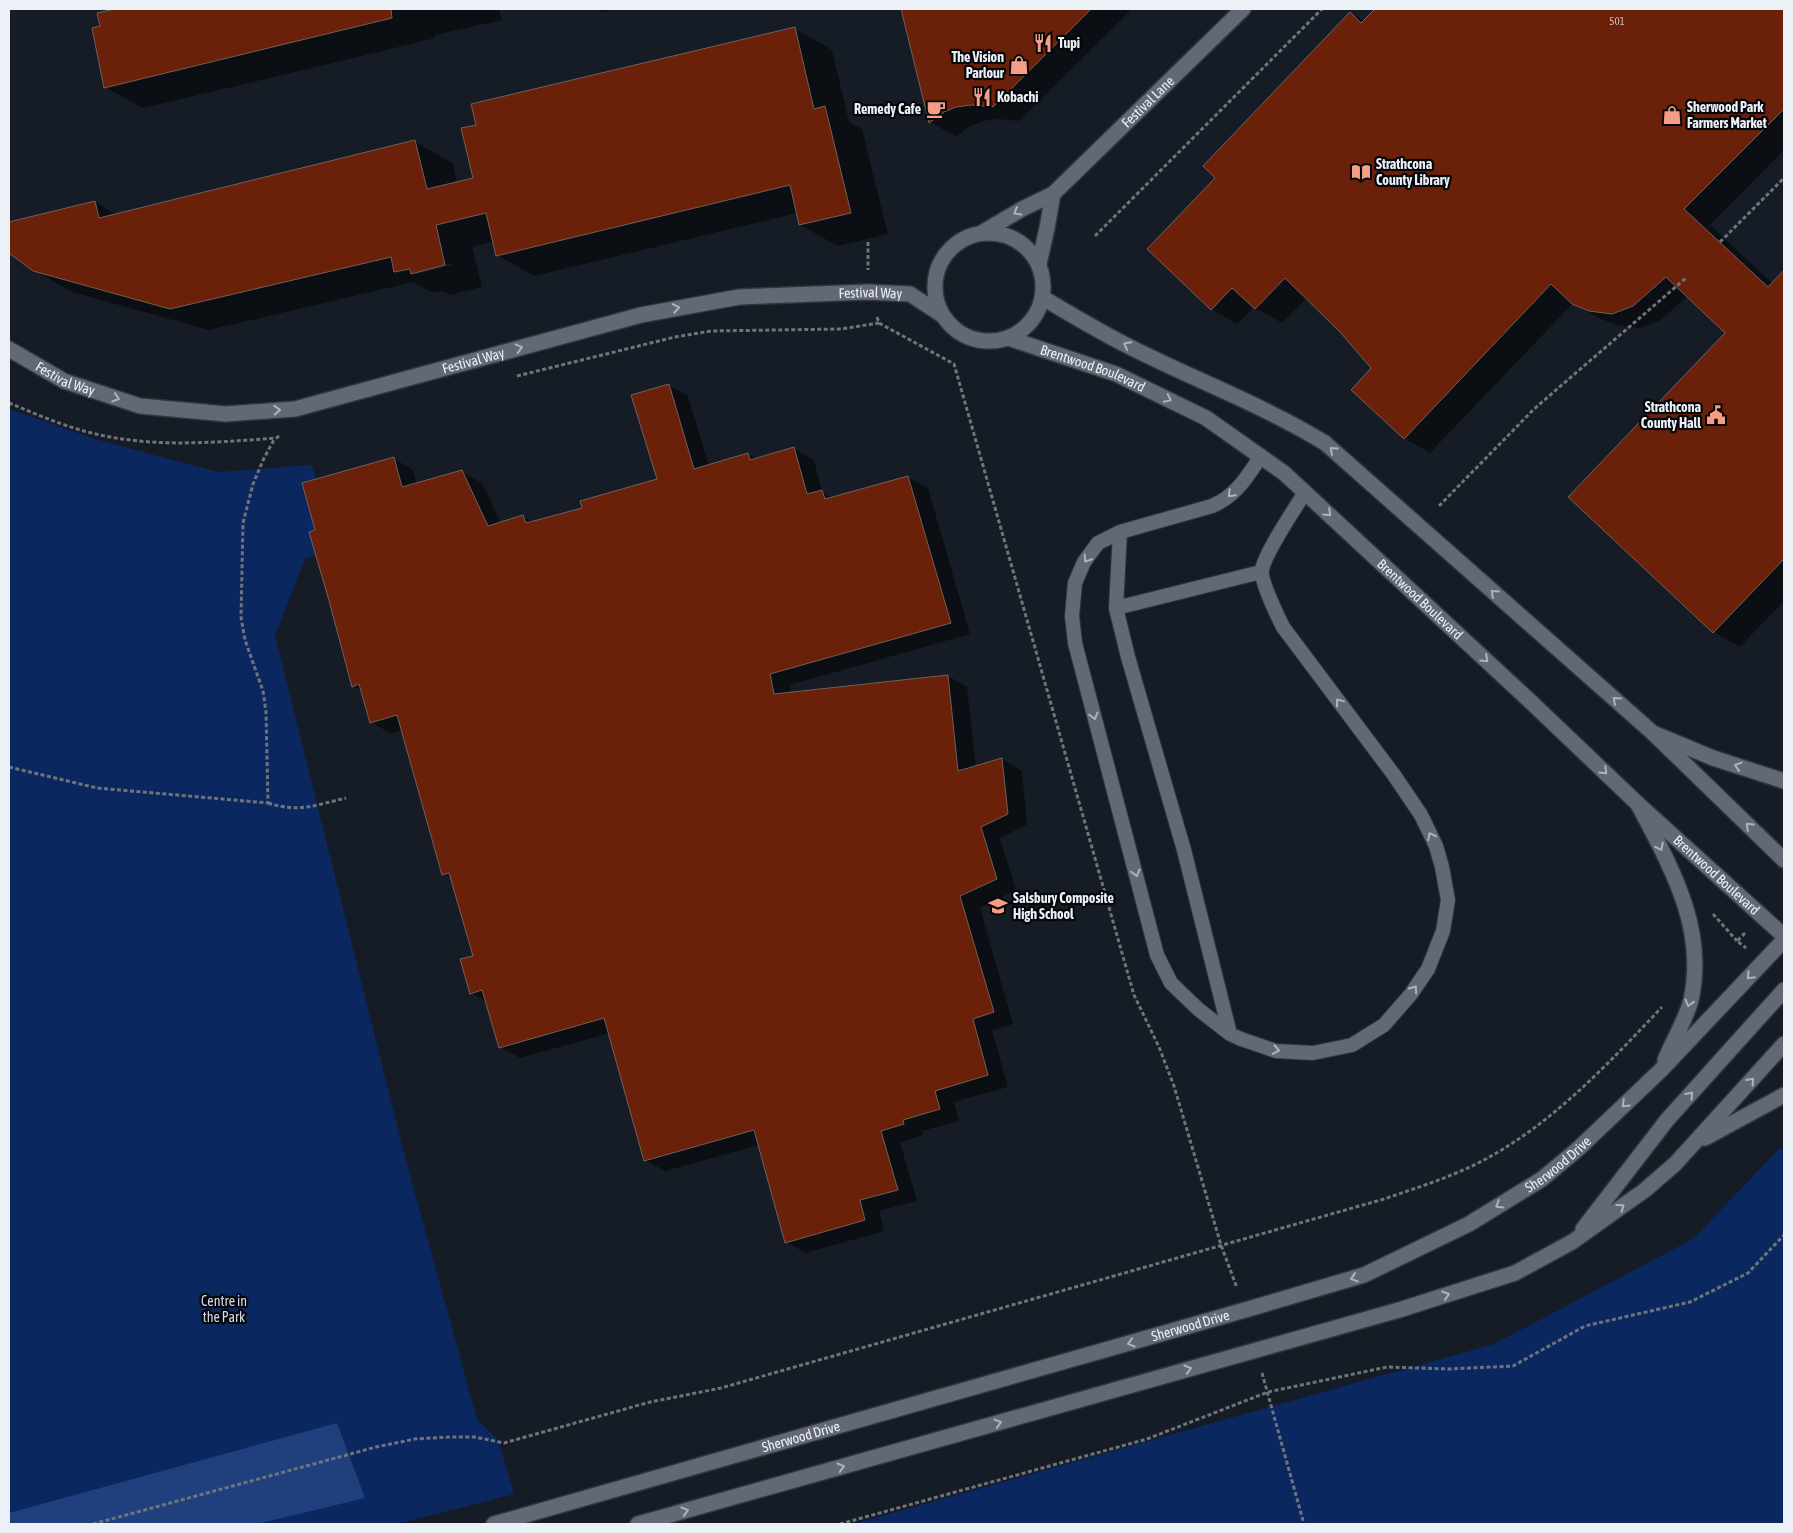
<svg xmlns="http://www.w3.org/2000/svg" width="1793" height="1533" font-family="'Asap Condensed',sans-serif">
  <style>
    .green { fill: #0a285f }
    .forest { fill: #1f407d }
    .shadow { fill: #0007; fill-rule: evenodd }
    .building { fill: #6a2009; stroke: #70615c }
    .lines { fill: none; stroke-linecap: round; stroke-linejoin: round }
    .lane-casing { stroke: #32353d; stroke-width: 16 }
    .street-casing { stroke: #32353d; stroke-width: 18 }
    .secondary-casing { stroke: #32353d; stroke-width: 18 }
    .path { stroke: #6f747c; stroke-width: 3; stroke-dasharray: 4 2.5; stroke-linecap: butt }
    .lane { stroke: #626975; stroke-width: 14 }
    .street { stroke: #626975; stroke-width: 15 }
    .secondary { stroke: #626975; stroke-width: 15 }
    .oneway { stroke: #aeb3bc }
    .labels { text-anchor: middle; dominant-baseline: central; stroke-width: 4.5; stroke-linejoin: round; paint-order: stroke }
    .number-label { font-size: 11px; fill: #ccbcbc }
    .poi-label { font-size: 14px; font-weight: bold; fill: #ecf0f7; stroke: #05060a; text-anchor: start }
    .street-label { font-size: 14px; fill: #ecf0f7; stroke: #05060a }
    .park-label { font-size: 14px; fill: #d1dcee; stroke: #05060a }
  </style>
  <rect width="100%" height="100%" fill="#161c25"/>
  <path class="green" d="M 9,409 L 98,440 L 218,472 L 312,465 L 336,550 L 305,558 L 275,636 L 403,1150 L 477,1419 L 498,1440 L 514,1494 L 397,1524 L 9,1524 Z
    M 1784,1147 L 1784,1524 L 853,1524 L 1494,1344 L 1693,1239 L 1778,1150 Z"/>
  <path class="forest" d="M 337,1423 L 365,1498 L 257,1524 L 9,1524 L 9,1513 Z"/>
  <path class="shadow" d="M 104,9 L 499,9 L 502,20 L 435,35 L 435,38 L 362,56 L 143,108 L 105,87 L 102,27 L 105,12 Z
    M 596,9 L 616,9 L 602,12 Z
    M 908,9 L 1130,9 L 1129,12 L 1019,121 L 999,119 L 983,121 L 970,126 L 956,137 L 930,122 L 903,10 Z
    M 1376,9 L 1784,9 L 1784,150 L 1710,225 L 1773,284 L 1784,272 L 1784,601 L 1740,647 L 1714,632 L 1570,497 L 1727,333 L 1688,296 L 1659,321 L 1639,328 L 1616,325 L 1599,318 L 1573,303 L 1430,453 L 1404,438 L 1372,368 L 1341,332 L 1307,298 L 1282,323 L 1254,307 L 1237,324 L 1211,309 L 1217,178 L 1351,13 L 1364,21 Z
    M 794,28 L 832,50 L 849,122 L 862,129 L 888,234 L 838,246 L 800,225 L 798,213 L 534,276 L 497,255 L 494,241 L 472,247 L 482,287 L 450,295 L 443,291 L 433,293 L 413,282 L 209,330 L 72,292 L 34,270 L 9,251 L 9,223 L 95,202 L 117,215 L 415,142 L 453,163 L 457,183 L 474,179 L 478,126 ZM 451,263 L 452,265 L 417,274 L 415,272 Z
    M 669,385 L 688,396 L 709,466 L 748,454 L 757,459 L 794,449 L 814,460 L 822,492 L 833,498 L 908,477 L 928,488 L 970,634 L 790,685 L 791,693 L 948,676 L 967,687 L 976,767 L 1002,759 L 1022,771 L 1027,825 L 1000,838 L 1016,890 L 980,908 L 1013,1024 L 992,1030 L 1008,1087 L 954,1102 L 959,1121 L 922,1131 L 923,1135 L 900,1142 L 917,1201 L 879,1211 L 884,1231 L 806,1253 L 786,1242 L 759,1145 L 665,1171 L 645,1160 L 610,1033 L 520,1058 L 500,1047 L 487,1002 L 471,993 L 474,957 L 452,879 L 443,874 L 403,730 L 391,734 L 371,722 L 363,691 L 353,686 L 316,531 L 393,458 L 413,470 L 417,484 L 462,472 L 482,483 L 501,523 L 523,517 L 533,522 L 584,508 L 658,480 Z"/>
  <path class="building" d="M 115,9 L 391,9 L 392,18 L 104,88 L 92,28 L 100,26 L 97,13 Z
    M 901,9 L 1091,9 L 993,107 L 972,105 L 956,107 L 944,112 L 929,123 Z
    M 1375,9 L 1784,9 L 1784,109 L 1684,209 L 1768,287 L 1784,270 L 1784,559 L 1713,633 L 1568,497 L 1725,333 L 1666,277 L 1633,306 L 1612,314 L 1589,311 L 1572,304 L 1551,284 L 1404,439 L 1351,390 L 1371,368 L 1340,332 L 1285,278 L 1255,309 L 1232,288 L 1211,310 L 1147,249 L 1215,178 L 1203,166 L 1350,12 L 1361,23 Z
    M 795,27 L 814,109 L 825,106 L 851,213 L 799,225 L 790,185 L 496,256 L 486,213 L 436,225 L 445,265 L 411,274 L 410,269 L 394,272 L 391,257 L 170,309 L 33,271 L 9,253 L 9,222 L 95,201 L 99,218 L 415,140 L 427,189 L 473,178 L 461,128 L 476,125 L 471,104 Z
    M 669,384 L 694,469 L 748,453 L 750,460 L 794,447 L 807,494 L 822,490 L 825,499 L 908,476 L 951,623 L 770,674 L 774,694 L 948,675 L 958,771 L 1002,758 L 1008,814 L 981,827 L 997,879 L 960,896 L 994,1012 L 973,1019 L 988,1075 L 935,1091 L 940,1109 L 903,1120 L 904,1124 L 881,1131 L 898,1190 L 860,1200 L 865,1220 L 785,1243 L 754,1130 L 644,1161 L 604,1018 L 499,1048 L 482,990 L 470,994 L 460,959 L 473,956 L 449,873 L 442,875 L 397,715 L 370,723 L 359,684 L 352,687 L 328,597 L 309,532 L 315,530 L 302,483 L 394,457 L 402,487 L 462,470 L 488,526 L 523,515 L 526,523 L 582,508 L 580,501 L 657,479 L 631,395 Z"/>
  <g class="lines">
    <g class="lane-casing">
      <path id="lane" d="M 1261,456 C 1247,477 1236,496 1212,506 L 1120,532 L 1098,543 L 1084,562 L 1075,583 L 1072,616 L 1075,643 L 1157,955 L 1171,983 L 1198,1009 L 1230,1034 L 1241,1039 L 1276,1051 L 1313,1053 L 1352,1045 L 1384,1025 L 1411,994 L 1428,969 L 1443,931 L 1448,900 L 1442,867 L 1436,846 L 1421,815 L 1394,775 L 1283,627 C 1278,617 1260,580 1262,570 C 1265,552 1295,509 1305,492
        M 1120,532 L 1116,608 L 1128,657 L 1184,850 L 1230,1034
        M 1116,608 L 1261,572"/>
    </g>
    <g class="street-casing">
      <g id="street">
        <path id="s1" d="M 983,232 L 1022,209 L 1053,194 L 1243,9"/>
        <circle cx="989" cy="287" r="54"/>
        <path d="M 1039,264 L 1047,228 L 1053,194"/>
        <path d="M 1043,298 C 1072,315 1100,332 1130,347 C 1195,380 1263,405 1325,443 L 1653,733 L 1784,860"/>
        <path id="s2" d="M 1008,338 L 1116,374 L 1206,418 L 1284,473 L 1531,702 L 1638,804 L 1784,936"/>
        <path id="s3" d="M 9,349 L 64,381 L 140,406 L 226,414 L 295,409 L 641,315 L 739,297 L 868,292 L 910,294 L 942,315"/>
      </g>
    </g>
    <g class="secondary-casing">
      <g id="secondary">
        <path d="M 1653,733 L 1713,758 L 1784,781"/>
        <path d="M 1638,804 C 1670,866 1707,927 1691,1000 C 1687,1017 1672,1043 1665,1060"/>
        <path d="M 1705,1138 L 1784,1095"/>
        <path d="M 1583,1229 L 1667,1120 L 1784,990"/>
        <path id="s4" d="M 494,1524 L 1245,1310 L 1364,1275 L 1469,1224 L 1542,1179 L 1578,1149 L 1661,1070 L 1784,940"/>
        <path d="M 638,1524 L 1399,1310 L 1515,1273 L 1572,1242 L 1645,1190 L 1675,1164 L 1784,1044"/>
      </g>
    </g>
    <path class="path" d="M 1095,236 L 1322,9
      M 868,242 L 868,270
      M 1720,242 L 1784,178
      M 877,317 L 879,323 L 954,364 L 1134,995 L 1159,1047 L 1174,1086 L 1221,1245 L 1237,1288
      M 517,376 L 675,337 L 711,331 L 841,329 L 879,323
      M 9,403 C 31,412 54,422 77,429 C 143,449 208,443 276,438 L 281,435
      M 1439,506 L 1534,409 L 1686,278
      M 9,767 L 97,788 L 268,803 L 266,712 L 263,691 L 245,640 L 241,617 L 243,523 L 253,484 L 264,458 L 275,438
      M 268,803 C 300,813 315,805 346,798
      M 1713,914 L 1737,941
      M 1745,933 L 1737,941 L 1746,948
      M 1262,1373 L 1304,1524
      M 93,1524 L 376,1447 L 415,1439 L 450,1437 L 475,1437 L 504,1443 L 650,1402 L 721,1388 L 1384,1199 C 1413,1189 1442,1180 1470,1167 C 1546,1131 1605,1067 1662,1007
      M 840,1524 L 1147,1439 L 1268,1392 L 1387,1367 L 1449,1369 L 1513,1366 L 1585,1326 L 1690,1302 L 1748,1273 L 1784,1235"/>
    <use href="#lane" class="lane"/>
    <use href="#street" class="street"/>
    <use href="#secondary" class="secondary"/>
  </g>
  <defs><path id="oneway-chevron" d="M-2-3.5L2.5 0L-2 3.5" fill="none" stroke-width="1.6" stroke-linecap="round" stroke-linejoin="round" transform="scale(1.25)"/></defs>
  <g class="oneway">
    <use href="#oneway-chevron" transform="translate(1017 212) rotate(150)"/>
    <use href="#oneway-chevron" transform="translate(676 308) rotate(-10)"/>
    <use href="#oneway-chevron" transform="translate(1127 345) rotate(-152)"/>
    <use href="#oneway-chevron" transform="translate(519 348) rotate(-15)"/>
    <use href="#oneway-chevron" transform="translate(116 398) rotate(18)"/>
    <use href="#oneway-chevron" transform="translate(1168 399) rotate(26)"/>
    <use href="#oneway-chevron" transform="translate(277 410) rotate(-4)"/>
    <use href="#oneway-chevron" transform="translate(1333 450) rotate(-138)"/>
    <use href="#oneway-chevron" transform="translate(1231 494) rotate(135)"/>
    <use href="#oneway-chevron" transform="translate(1328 513) rotate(43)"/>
    <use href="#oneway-chevron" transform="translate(1087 559) rotate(122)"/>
    <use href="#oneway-chevron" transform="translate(1494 593) rotate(-138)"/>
    <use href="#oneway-chevron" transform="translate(1485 659) rotate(43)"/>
    <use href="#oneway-chevron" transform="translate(1616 700) rotate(-138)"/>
    <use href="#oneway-chevron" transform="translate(1339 702) rotate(-127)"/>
    <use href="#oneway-chevron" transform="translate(1094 716) rotate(75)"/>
    <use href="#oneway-chevron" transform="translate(1738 766) rotate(-162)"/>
    <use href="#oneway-chevron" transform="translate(1604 771) rotate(44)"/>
    <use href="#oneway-chevron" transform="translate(1749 826) rotate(-136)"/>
    <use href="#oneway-chevron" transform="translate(1431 836) rotate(-116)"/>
    <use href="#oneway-chevron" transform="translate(1660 847) rotate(63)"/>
    <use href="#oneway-chevron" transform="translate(1136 873) rotate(75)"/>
    <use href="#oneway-chevron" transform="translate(1750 976) rotate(134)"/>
    <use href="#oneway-chevron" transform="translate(1414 989) rotate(-55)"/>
    <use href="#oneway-chevron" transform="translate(1689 1003) rotate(107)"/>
    <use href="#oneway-chevron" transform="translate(1276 1050) rotate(11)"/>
    <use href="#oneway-chevron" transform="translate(1751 1081) rotate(-48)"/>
    <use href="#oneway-chevron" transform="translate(1690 1095) rotate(-48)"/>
    <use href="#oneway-chevron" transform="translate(1625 1104) rotate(136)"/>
    <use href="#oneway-chevron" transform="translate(1499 1205) rotate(148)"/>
    <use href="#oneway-chevron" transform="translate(1621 1207) rotate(-36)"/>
    <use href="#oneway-chevron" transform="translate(1354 1278) rotate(163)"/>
    <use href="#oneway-chevron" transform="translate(1446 1295) rotate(-18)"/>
    <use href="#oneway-chevron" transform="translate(1131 1343) rotate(164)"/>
    <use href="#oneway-chevron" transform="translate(1188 1369) rotate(-16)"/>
    <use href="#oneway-chevron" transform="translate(998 1423) rotate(-16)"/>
    <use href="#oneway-chevron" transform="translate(841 1467) rotate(-16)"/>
    <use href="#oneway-chevron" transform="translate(685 1511) rotate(-16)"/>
  </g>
  <defs>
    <g id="restaurant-bare" transform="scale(1.5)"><path d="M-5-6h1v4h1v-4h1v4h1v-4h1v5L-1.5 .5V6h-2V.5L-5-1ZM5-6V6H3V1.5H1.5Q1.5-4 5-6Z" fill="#f49e86" stroke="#05060a" stroke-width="2.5" paint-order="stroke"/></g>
    <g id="shop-bare" transform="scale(1.5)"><path d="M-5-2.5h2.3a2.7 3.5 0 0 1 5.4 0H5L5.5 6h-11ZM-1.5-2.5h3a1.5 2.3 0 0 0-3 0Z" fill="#f49e86" stroke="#05060a" stroke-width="2.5" paint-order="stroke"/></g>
    <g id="cafe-bare" transform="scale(1.5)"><path d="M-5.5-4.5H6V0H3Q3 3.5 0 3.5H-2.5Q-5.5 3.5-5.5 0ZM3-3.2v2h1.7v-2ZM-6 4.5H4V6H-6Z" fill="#f49e86" stroke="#05060a" stroke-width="2.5" paint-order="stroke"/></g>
    <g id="library-bare" transform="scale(1.5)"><path d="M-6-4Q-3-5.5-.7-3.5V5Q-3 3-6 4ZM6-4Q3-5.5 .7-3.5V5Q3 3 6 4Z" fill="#f49e86" stroke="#05060a" stroke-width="2.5" paint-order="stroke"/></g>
    <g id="civic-bare" transform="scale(1.5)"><path d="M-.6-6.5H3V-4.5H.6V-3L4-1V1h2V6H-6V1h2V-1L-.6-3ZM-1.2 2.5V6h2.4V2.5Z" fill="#f49e86" stroke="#05060a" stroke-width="2.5" paint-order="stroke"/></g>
    <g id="school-bare" transform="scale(1.5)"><path d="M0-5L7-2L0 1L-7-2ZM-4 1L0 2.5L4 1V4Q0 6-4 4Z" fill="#f49e86" stroke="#05060a" stroke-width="2.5" paint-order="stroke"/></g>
  </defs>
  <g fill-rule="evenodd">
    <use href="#restaurant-bare" x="1043" y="43"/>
    <use href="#shop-bare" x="1019" y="65"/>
    <use href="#restaurant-bare" x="982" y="97"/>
    <use href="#cafe-bare" x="936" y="109"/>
    <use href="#shop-bare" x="1672" y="115"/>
    <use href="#library-bare" x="1361" y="172"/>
    <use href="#civic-bare" x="1716" y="415"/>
    <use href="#school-bare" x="998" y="906"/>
  </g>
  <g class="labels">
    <g class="number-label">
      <text x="1617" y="21">501</text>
    </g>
    <g class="poi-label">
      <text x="1058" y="43">Tupi</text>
      <text x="1004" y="57" text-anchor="end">The Vision<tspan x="1004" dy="16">Parlour</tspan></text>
      <text x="997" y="97">Kobachi</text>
      <text x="1687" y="107">Sherwood Park<tspan x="1687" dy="16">Farmers Market</tspan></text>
      <text x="921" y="109" text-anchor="end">Remedy Cafe</text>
      <text x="1376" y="164">Strathcona<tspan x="1376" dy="16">County Library</tspan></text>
      <text x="1701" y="407" text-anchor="end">Strathcona<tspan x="1701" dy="16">County Hall</tspan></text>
      <text x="1013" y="898">Salsbury Composite<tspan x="1013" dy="16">High School</tspan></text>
    </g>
    <g class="street-label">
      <text stroke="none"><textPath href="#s1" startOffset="212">Festival Lane</textPath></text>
      <text stroke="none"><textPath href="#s3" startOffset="889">Festival Way</textPath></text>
      <text stroke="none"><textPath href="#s3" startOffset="484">Festival Way</textPath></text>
      <text stroke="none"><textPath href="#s2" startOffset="90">Brentwood Boulevard</textPath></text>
      <text stroke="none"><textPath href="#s3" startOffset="64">Festival Way</textPath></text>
      <text stroke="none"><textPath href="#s2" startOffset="495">Brentwood Boulevard</textPath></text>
      <text stroke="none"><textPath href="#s2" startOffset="900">Brentwood Boulevard</textPath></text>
      <text stroke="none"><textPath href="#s4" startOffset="1129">Sherwood Drive</textPath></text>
      <text stroke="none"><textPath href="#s4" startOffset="724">Sherwood Drive</textPath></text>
      <text stroke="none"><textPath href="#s4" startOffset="319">Sherwood Drive</textPath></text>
    </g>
    <g class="park-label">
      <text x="224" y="1301">Centre in<tspan x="224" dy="16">the Park</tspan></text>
    </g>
  </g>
  <rect width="1793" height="1533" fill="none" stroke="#ecf0f7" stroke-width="20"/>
</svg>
